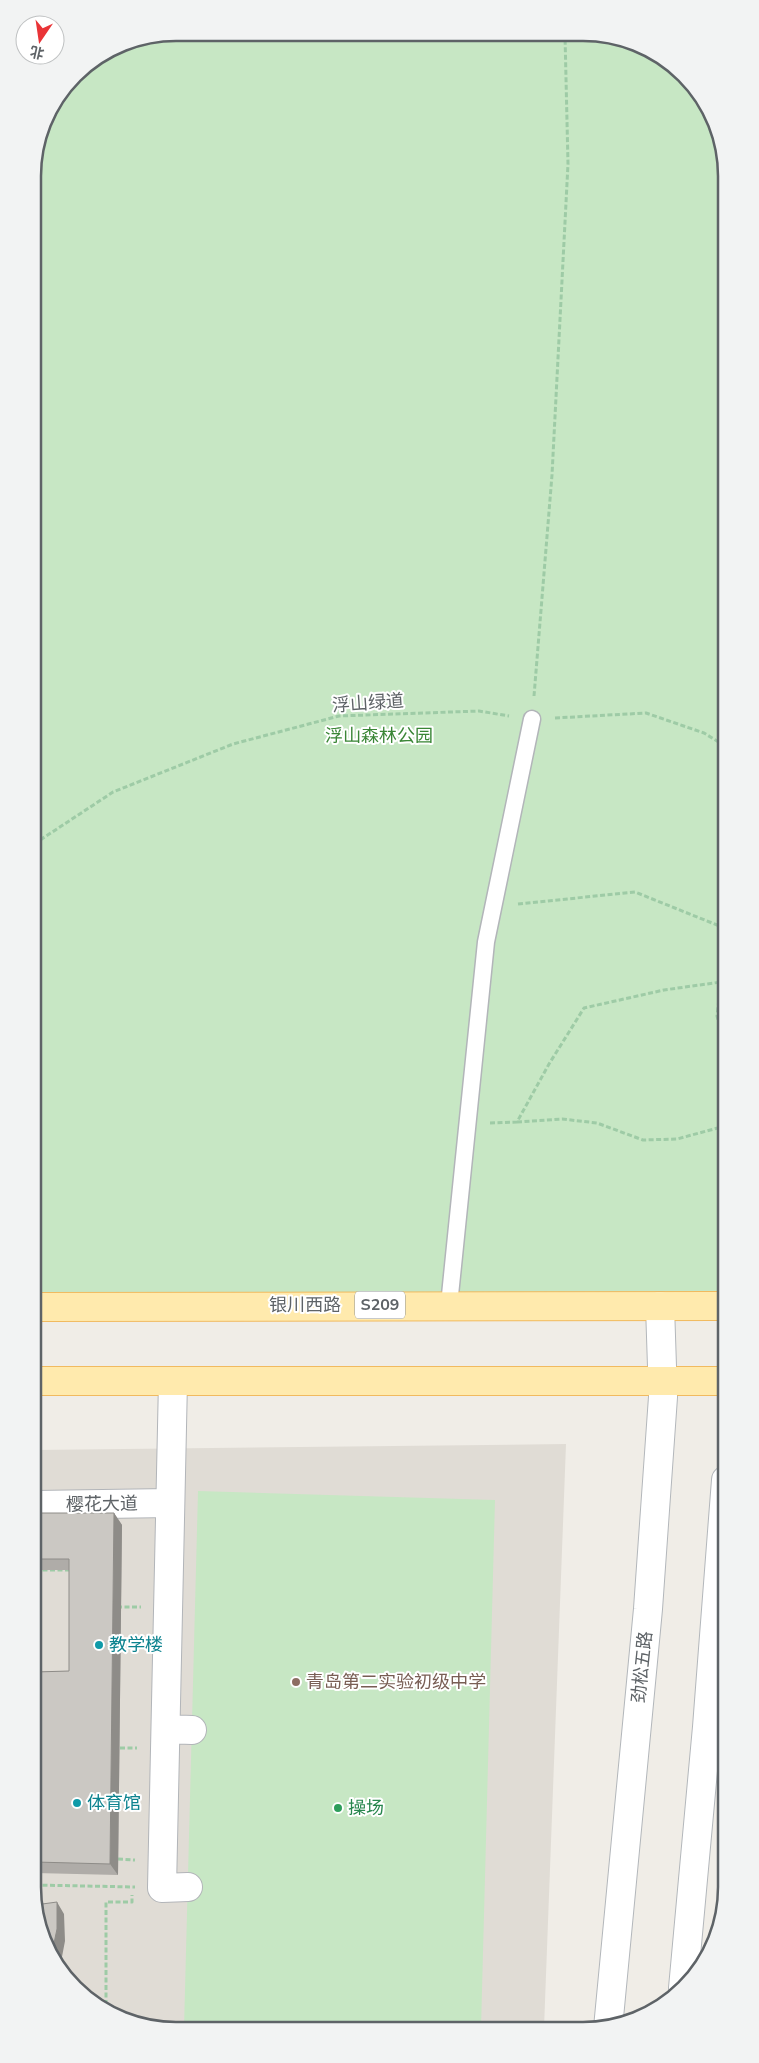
<svg xmlns="http://www.w3.org/2000/svg" width="759" height="2063" font-family="'Nunito Sans','Noto Sans SC',sans-serif">
  <style>
    .education { fill: #e0dcd5 }
    .green { fill: #c7e7c4 }
    .lines { fill: none; stroke-linecap: round; stroke-linejoin: round }
    .service-casing { stroke: #b2b5b9; stroke-width: 19 }
    .minor-casing { stroke: #b2b5b9; stroke-width: 30 }
    .secondary-casing { stroke: #b3b7bb; stroke-width: 30 }
    .primary-casing { stroke: #f1ba5f; stroke-width: 30 }
    .path { stroke: #9ecba6; stroke-width: 3; stroke-dasharray: 5 2.5; stroke-linecap: butt }
    .service { stroke: #fff; stroke-width: 16 }
    .minor { stroke: #fff; stroke-width: 28 }
    .secondary { stroke: #fff; stroke-width: 28 }
    .primary { stroke: #ffeaad; stroke-width: 28 }
    .wall { fill: #afaca8 }
    .shaded-wall { fill: #8e8c88 }
    .building { fill: #cbc8c3; stroke: #8e8c88 }
    .culture-dot { fill: #0f9aa8; stroke: #fff; stroke-width: 2 }
    .education-dot { fill: #8d6e63; stroke: #fff; stroke-width: 2 }
    .leisure-dot { fill: #2e9e5b; stroke: #fff; stroke-width: 2 }
    .labels { text-anchor: middle; dominant-baseline: central; stroke-width: 4; stroke-linejoin: round; paint-order: stroke }
    .shield { fill: #fff; stroke: #8e9295; stroke-width: 1 }
    .shield-label { font-size: 16px; font-weight: bold; fill: #5e6367 }
    .street-label { font-size: 18px; fill: #5e6367; stroke: #fff }
    .park-label { font-size: 18px; fill: #3a8636; stroke: #fff }
    .culture-label { font-size: 18px; fill: #0d838f; stroke: #fff; text-anchor: start }
    .education-label { font-size: 18px; fill: #785e54; stroke: #fff; text-anchor: start }
    .leisure-label { font-size: 18px; fill: #27864d; stroke: #fff; text-anchor: start }
    .rim { fill: none; stroke: #5e6367; stroke-width: 2.5 }
  </style>
  <rect width="100%" height="100%" fill="#f0ede7"/>
  <path class="education" d="M 566,1444 L 544,2028 L 149,2028 L 75,1989 L 35,1915 L 35,1450 Z"/>
  <path class="green" d="M 177,33 L 611,35 L 684,74 L 724,148 L 725,1306 L 34,1307 L 33,167 L 47,113 L 81,68 L 122,43 Z
    M 198,1491 L 495,1500 L 481,2028 L 184,2028 Z"/>
  <g class="lines">
    <g class="service-casing">
      <path id="service" d="M 449,1305 L 486,942 L 532,719"/>
    </g>
    <g class="minor-casing">
      <path id="minor" d="M 173,1381 L 162,1888 L 188,1887
        M 35,1505 L 170,1503
        M 166,1729 L 192,1730"/>
    </g>
    <g class="secondary-casing">
      <path id="secondary" d="M 683,1988 L 707,1727 L 726,1480
        M 608,2028 L 648,1609 L 663,1397 L 660,1306"/>
    </g>
    <g class="primary-casing">
      <path id="primary" d="M 34,1307 L 725,1306
        M 35,1381 L 725,1381"/>
    </g>
    <path class="path" d="M 534,696 L 552,475 L 568,164 L 565,35
      M 555,718 L 646,713 L 704,733 L 725,746
      M 34,844 L 113,792 L 233,744 L 339,716 L 479,711 L 509,716
      M 518,904 L 635,892 L 717,925 L 725,925
      M 725,984 L 721,982 L 717,1016 L 725,1045
      M 517,1122 L 562,1119 L 597,1123 L 643,1140 L 677,1139 L 725,1126
      M 490,1123 L 517,1122 L 549,1064 L 584,1008 L 664,990 L 721,982 L 725,964
      M 35,1570 L 73,1570
      M 117,1607 L 141,1607
      M 120,1748 L 137,1748
      M 118,1859 L 135,1860
      M 35,1885 L 135,1887
      M 106,2005 L 106,1902 L 132,1902 L 132,1895"/>
    <use href="#service" class="service"/>
    <use href="#minor" class="minor"/>
    <use href="#secondary" class="secondary"/>
    <use href="#primary" class="primary"/>
  </g>
  <path class="wall" d="M 35,1513 L 114,1513 L 122,1525 L 118,1875 L 35,1873 L 35,1672 L 69,1671 L 69,1570 L 35,1570 Z"/>
  <path class="shaded-wall" d="M 114,1513 L 122,1525 L 118,1875 L 110,1864 Z
    M 57,1902 L 64,1914 L 65,1941 L 61,1962 L 53,1948 Z"/>
  <path class="building" d="M 35,1513 L 114,1513 L 110,1864 L 35,1862 L 35,1672 L 69,1671 L 69,1559 L 35,1559 Z
    M 57,1902 L 57,1929 L 53,1948 L 35,1915 L 35,1905 Z"/>
  <g class="culture-dot">
    <circle cx="99" cy="1645" r="5"/>
    <circle cx="77" cy="1803" r="5"/>
  </g>
  <circle class="education-dot" cx="296" cy="1682" r="5"/>
  <circle class="leisure-dot" cx="338" cy="1808" r="5"/>
  <g class="labels">
    <rect class="shield" x="355" y="1291.5" width="50" height="27" rx="4"/>
    <g class="shield-label">
      <text x="380" y="1305">S209</text>
    </g>
    <g class="street-label">
      <text transform="translate(368 703) rotate(-4)">浮山绿道</text>
      <text x="305" y="1305">银川西路</text>
      <text transform="translate(102 1504) rotate(-1)">樱花大道</text>
      <text transform="translate(642 1667) rotate(-84)">劲松五路</text>
    </g>
    <g class="park-label">
      <text x="379" y="736">浮山森林公园</text>
    </g>
    <g class="culture-label">
      <text x="109" y="1645">教学楼</text>
      <text x="87" y="1803">体育馆</text>
    </g>
    <g class="education-label">
      <text x="306" y="1682">青岛第二实验初级中学</text>
    </g>
    <g class="leisure-label">
      <text x="348" y="1808">操场</text>
    </g>
  </g>
  <path d="M0 0H759V2063H0ZM176 41H583A135 135 0 0 1 718 176V1887A135 135 0 0 1 583 2022H176A135 135 0 0 1 41 1887V176A135 135 0 0 1 176 41Z" fill="#f2f3f3" fill-rule="evenodd"/>
  <path class="rim" d="M176 41H583A135 135 0 0 1 718 176V1887A135 135 0 0 1 583 2022H176A135 135 0 0 1 41 1887V176A135 135 0 0 1 176 41Z"/>
  <g transform="translate(40 40) rotate(193)"><circle r="24" fill="#ffffff" stroke="#bfc1c2"/>
  <path d="M0-4L9 19L0 12L-9 19Z" fill="#e93437"/>
  <text y="-8" font-size="14" font-weight="bold" text-anchor="middle" fill="#5e6367">北</text>
  </g>
</svg>
